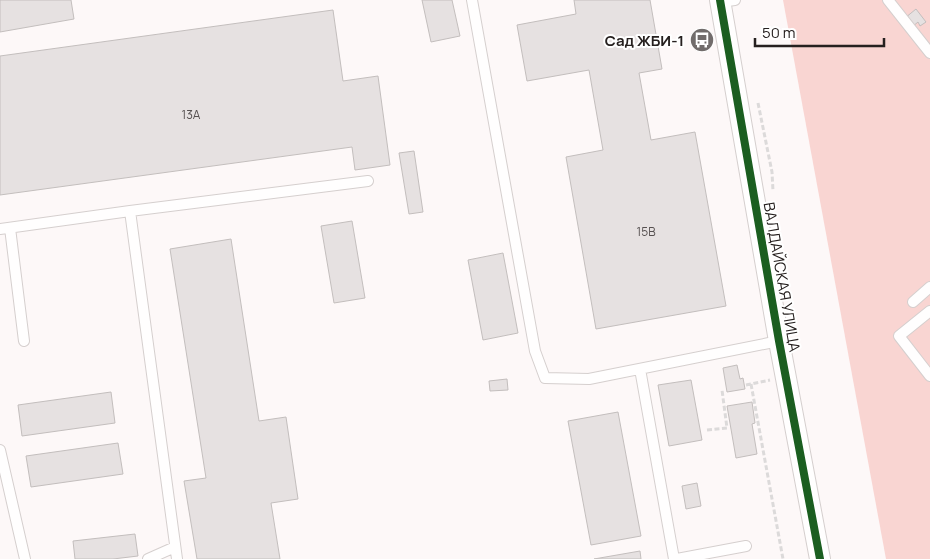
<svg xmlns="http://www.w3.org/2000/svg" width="930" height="559" font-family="Manrope,sans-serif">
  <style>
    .green { fill: #f9d5d2 }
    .building { fill: #e6e1e1; stroke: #c3bebd }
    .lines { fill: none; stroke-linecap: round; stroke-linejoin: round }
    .service-casing { stroke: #d5cfce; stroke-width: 12 }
    .minor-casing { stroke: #d5cfce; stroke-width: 22 }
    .path { stroke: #dcdada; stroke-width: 3; stroke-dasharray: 5 2.5; stroke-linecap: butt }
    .service { stroke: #fffefe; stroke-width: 10 }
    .minor { stroke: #fffefe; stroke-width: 20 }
    .cycleway-casing { stroke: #fff; stroke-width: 11 }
    .cycleway { stroke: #1b5e20; stroke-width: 8 }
    .labels { text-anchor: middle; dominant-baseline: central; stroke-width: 4; stroke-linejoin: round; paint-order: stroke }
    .number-label { font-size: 12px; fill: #565050 }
    .poi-label { font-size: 15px; font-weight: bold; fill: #26201f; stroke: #fff; text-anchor: end }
    .street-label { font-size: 15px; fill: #26201f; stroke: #fff }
  </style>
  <rect width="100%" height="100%" fill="#fdf8f8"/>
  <path class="green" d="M 783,0 L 930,0 L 930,559 L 886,559 Z"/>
  <path class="building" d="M 0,0 L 71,0 L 74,19 L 0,32 Z
    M 422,0 L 452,0 L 460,36 L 431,42 Z
    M 574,0 L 650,0 L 662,69 L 639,73 L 651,140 L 695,132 L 726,306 L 596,329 L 566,157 L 603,150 L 589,70 L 527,81 L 517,25 L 576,14 Z
    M 916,9 L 926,22 L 920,26 L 918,22 L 912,27 L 905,18 Z
    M 333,10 L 343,81 L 378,76 L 390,165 L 355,170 L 352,147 L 0,195 L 0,56 Z
    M 414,151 L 423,212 L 409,214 L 399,153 Z
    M 352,221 L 365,298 L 334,303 L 321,226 Z
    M 231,239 L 259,421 L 286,417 L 298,499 L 271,503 L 280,559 L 197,559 L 184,481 L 206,478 L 170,249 Z
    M 503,253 L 518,333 L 483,340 L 468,260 Z
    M 737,365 L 740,379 L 743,378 L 745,389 L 727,392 L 723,368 Z
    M 507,379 L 508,390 L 490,391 L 489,381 Z
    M 691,380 L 702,440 L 669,446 L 658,385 Z
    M 111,392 L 115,423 L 22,436 L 18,405 Z
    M 752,402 L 755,423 L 752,424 L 757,454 L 736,458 L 727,406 Z
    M 618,412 L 641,536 L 591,545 L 568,421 Z
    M 118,443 L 123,474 L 31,487 L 26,456 Z
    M 697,483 L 701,506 L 686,509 L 682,486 Z
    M 135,534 L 138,556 L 113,559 L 75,559 L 73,541 Z
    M 640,551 L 641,559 L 594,559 Z"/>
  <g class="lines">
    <g class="service-casing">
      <path id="service" d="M 472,0 L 535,351 L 545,378 L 589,379 L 779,341
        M 888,0 L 930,53
        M 720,2 L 735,0
        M 130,211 L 177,559
        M 10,228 L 24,341
        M 0,229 L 130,211 L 368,181
        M 913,302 L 930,287
        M 930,311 L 899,336 L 930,376
        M 640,369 L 674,559
        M 0,450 L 25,559
        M 148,559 L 175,547
        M 677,559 L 746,546"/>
    </g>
    <g class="minor-casing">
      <path id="minor" d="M 720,0 L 779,341 L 820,559"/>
    </g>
    <path class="path" d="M 758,103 L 772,172 L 773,191
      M 751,384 L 783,559
      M 746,385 L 770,380
      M 707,430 L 727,428 L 722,390"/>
    <use href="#service" class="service"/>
    <use href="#minor" class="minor"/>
    <g class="cycleway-casing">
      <path id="cycleway" d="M 720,0 L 779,341 L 820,559"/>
    </g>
    <use href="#cycleway" class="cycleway"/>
  </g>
  <defs>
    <g id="bus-disc" transform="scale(1.25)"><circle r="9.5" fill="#716c6b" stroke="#fff"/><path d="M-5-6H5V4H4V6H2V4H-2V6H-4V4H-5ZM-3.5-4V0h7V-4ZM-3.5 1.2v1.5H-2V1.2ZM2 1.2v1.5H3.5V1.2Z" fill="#fff"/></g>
  </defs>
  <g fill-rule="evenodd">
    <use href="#bus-disc" x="702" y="40"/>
  </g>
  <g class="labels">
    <g class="number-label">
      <text x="191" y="114">13А</text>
      <text x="646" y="231">15В</text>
    </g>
    <g class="poi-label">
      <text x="684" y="40">Сад ЖБИ-1</text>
    </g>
    <g class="street-label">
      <text transform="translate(782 277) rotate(80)">ВАЛДАЙСКАЯ УЛИЦА</text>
    </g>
  </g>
  <path d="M755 38v8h129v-8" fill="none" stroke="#26201f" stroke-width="2.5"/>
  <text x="762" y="38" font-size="15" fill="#26201f" stroke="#ffffff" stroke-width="4" paint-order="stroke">50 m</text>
</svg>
